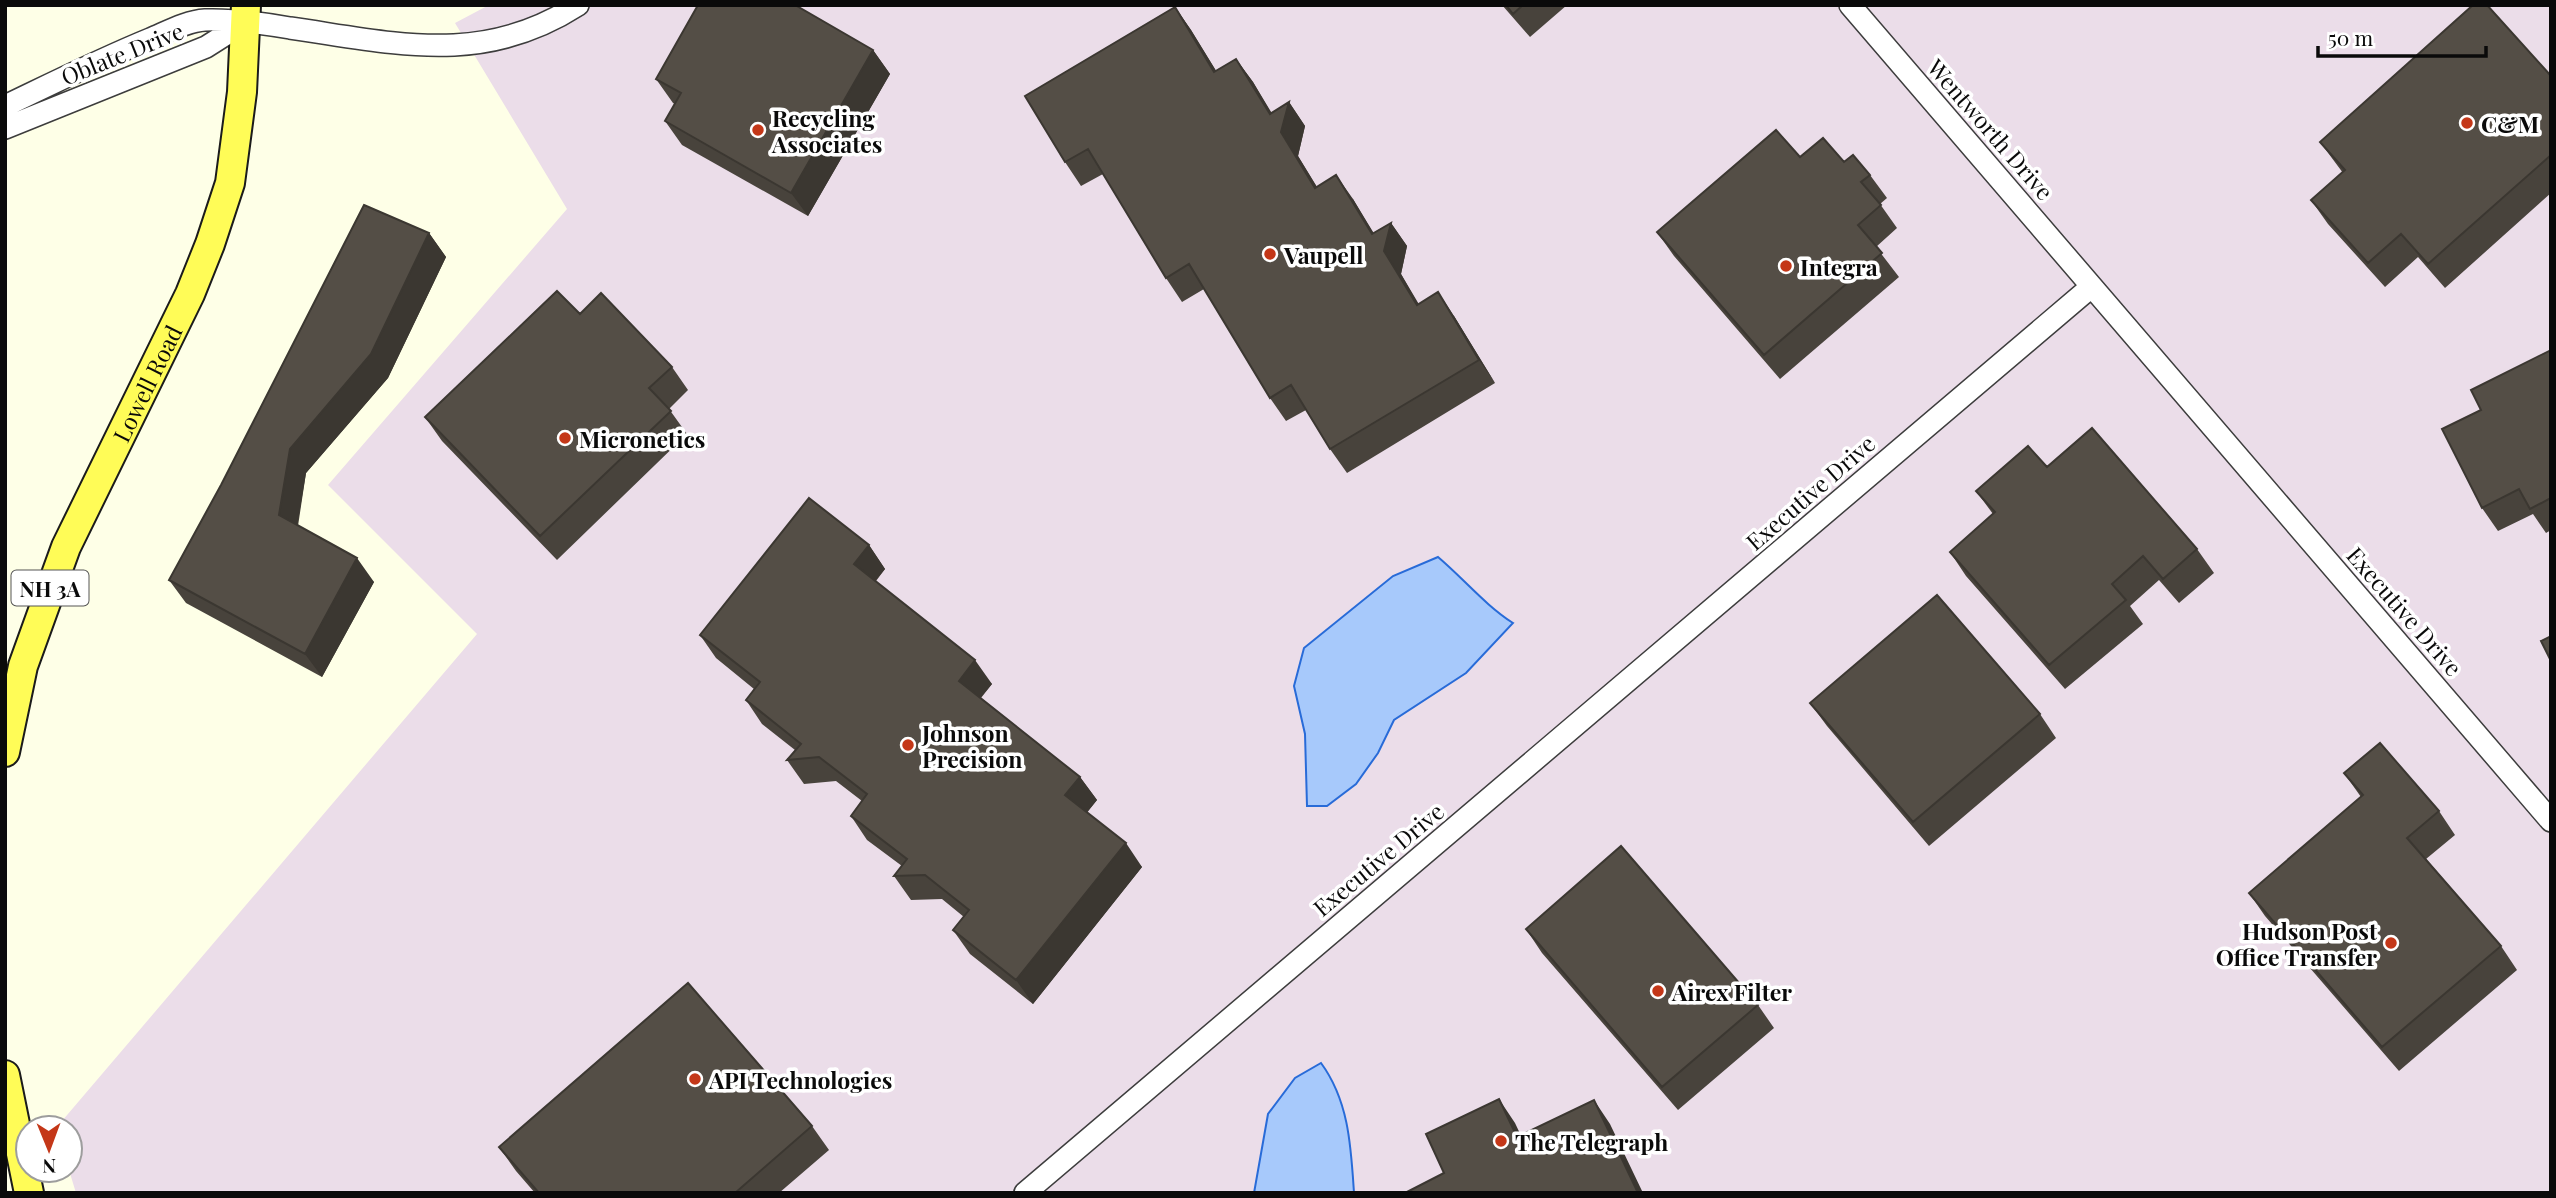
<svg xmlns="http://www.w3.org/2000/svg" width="2556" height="1198" font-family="'Playfair Display',serif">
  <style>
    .industrial { fill: #ebdde9 }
    .water { fill: #a7c9fb; stroke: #286bd8; stroke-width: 2 }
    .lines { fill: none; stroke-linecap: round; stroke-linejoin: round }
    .minor-casing { stroke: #3d3d3d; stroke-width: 24 }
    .major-casing { stroke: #1b1b1b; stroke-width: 32 }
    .minor { stroke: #fff; stroke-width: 21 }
    .major { stroke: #fffc57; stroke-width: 28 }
    .wall { fill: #48433c }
    .shaded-wall { fill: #3b3731 }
    .building { fill: #544e46; stroke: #3b3731; stroke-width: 2 }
    .poi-dot { fill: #c43718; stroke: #fff; stroke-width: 2.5 }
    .labels { text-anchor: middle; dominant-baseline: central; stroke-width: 7; stroke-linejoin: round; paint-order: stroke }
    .shield { fill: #fff; stroke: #545454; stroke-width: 2 }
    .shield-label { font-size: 21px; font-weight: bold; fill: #0a0a0a }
    .street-label { font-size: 23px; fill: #0a0a0a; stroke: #fff }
    .poi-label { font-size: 23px; font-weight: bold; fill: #0a0a0a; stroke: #fff; text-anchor: start }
  </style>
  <rect width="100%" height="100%" fill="#feffe7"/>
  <path class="industrial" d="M 489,5 L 2551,5 L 2551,1193 L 76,1193 L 69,1170 L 70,1128 L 56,1128 L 477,634 L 328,485 L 567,209 L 455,23 Z"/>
  <path class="water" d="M 1438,557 C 1464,579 1485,605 1513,623 L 1466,673 L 1394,720 L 1378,753 L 1356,784 L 1327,806 L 1307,806 L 1305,734 L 1294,686 L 1304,648 L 1393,576 Z
    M 1321,1063 C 1349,1101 1351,1147 1354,1193 L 1254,1193 L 1268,1114 L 1295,1078 Z"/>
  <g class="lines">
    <g class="minor-casing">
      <path id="minor" d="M 1850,5 L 2551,821
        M 5,106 C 53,83 101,59 150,39 C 167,32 187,21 205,20 C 234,19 262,23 290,28 C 395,43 482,67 578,5
        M 5,128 L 206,47 L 247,21
        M 1025,1193 L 2091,287"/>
    </g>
    <g class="major-casing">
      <g id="major">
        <path id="s1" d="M 5,752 L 23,666 L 66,547 L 190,294 L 210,244 L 230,183 L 242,92 L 246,5"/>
        <path d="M 5,1075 L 29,1193"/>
      </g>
    </g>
    <use href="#minor" class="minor"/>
    <use href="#major" class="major"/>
  </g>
  <path class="wall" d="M 1502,5 L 1567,5 L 1530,37 Z
    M 1175,7 L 1191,30 L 1216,71 L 1236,59 L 1253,82 L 1271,113 L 1289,102 L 1305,126 L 1298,156 L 1317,187 L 1353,199 L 1373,233 L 1391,223 L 1407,246 L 1401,274 L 1418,304 L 1454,316 L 1495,383 L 1347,473 L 1330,449 L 1306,410 L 1286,421 L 1270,398 L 1204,289 L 1182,302 L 1166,278 L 1103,174 L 1081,186 L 1065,162 Z
    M 873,50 L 890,74 L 808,216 L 682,145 L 665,121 L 675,104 L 673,103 L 656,79 Z
    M 2551,76 L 2551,193 L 2445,288 L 2418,257 L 2385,287 L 2328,224 L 2311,200 L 2343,173 L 2320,142 Z
    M 1800,157 L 1844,162 L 1870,175 L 1887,198 L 1880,204 L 1897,228 L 1876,247 L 1899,277 L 1780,379 L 1674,256 L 1657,232 Z
    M 429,233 L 446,257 L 388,378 L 306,473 L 298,526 L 374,582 L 322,677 L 186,603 L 169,580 Z
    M 580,314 L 672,367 L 688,390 L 669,409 L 687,434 L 557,560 L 442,441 L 425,417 Z
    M 2551,350 L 2551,530 L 2546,533 L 2533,514 L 2498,531 L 2482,508 L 2481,410 Z
    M 2047,467 L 2197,549 L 2214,573 L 2179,603 L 2159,580 L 2130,606 L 2143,624 L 2065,689 L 1966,576 L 1950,552 L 1993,514 L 1976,491 Z
    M 869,545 L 885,569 L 876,581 L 992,684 L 981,698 L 1080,777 L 1097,800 L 1087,812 L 1142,867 L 1033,1004 L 970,954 L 953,930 L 964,917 L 942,899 L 911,900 L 894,876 L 902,866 L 867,840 L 851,816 L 862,801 L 836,781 L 804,784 L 787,760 L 795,750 L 762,724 L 746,700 L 754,689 L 716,658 L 700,635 Z
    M 1810,703 L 2040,714 L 2056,738 L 1929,846 L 1827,726 Z
    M 2344,773 L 2439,811 L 2455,835 L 2426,859 L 2501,946 L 2517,970 L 2399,1071 L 2265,916 L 2249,893 L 2361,797 Z
    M 1526,929 L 1758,1005 L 1774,1028 L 1678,1110 L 1542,953 Z
    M 812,1126 L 829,1150 L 779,1193 L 535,1193 L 516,1171 L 499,1147 Z"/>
  <path class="shaded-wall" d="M 1175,7 L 1191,30 L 1231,95 L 1214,72 Z
    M 873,50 L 890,74 L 808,216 L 791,193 Z
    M 1236,59 L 1253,82 L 1282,130 L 1289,102 L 1305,126 L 1298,156 L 1332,212 L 1315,188 Z
    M 1336,175 L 1353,199 L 1384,250 L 1391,223 L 1407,246 L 1401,274 L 1433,328 L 1417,305 L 1372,234 Z
    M 429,233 L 446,257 L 388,378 L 306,473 L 295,539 L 279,515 L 290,449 Z
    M 1438,292 L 1454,316 L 1495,383 L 1479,360 Z
    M 869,545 L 885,569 L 870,587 L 854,564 Z
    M 357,558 L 374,582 L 322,677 L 305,654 Z
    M 975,660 L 992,684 L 975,704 L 959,681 Z
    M 1080,777 L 1097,800 L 1082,819 L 1065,795 Z
    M 1126,843 L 1142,867 L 1033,1004 L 1016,980 Z
    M 1499,1099 L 1515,1123 L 1533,1161 L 1517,1137 Z
    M 1594,1100 L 1610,1124 L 1643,1193 L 1638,1193 Z"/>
  <path class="building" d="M 698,5 L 795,5 L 873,50 L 791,193 L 665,121 L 681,93 L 656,79 Z
    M 1506,5 L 1523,5 L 1513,14 Z
    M 2473,5 L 2487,5 L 2551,76 L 2551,155 L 2428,264 L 2401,234 L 2368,263 L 2311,200 L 2345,170 L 2320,142 Z
    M 1175,7 L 1214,72 L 1236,59 L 1270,114 L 1289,102 L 1281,132 L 1315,188 L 1336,175 L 1372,234 L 1391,223 L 1384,251 L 1417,305 L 1438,292 L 1479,360 L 1330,449 L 1291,385 L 1270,398 L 1189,264 L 1166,278 L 1088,149 L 1065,162 L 1025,96 Z
    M 1776,130 L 1800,157 L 1823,138 L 1844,162 L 1853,155 L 1870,175 L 1861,182 L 1881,205 L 1858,225 L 1882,253 L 1764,355 L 1657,232 Z
    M 364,205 L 429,233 L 371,354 L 290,449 L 279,515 L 357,558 L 305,654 L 169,580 L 221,485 Z
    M 557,291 L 580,314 L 601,293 L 672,367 L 649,388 L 671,411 L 540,536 L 425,417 Z
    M 2551,350 L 2551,498 L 2530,509 L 2519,489 L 2482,508 L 2442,429 L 2481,410 L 2471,390 Z
    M 2092,428 L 2197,549 L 2163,579 L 2143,556 L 2112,584 L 2126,600 L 2049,665 L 1950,552 L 1995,512 L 1976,491 L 2028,446 L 2047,467 Z
    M 809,498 L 869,545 L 854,564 L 975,660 L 959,681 L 1080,777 L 1065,795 L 1126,843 L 1016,980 L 953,930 L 969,910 L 925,875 L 894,876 L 907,859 L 851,816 L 867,794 L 819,757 L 787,760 L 801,744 L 746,700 L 760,682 L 700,635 Z
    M 1937,595 L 2040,714 L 1913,822 L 1810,703 Z
    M 2551,636 L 2551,661 L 2541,641 Z
    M 2380,743 L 2439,811 L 2407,838 L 2501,946 L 2382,1047 L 2249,893 L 2363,795 L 2344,773 Z
    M 1621,846 L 1758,1005 L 1662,1087 L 1526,929 Z
    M 688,983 L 812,1126 L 735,1193 L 539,1193 L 499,1147 Z
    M 1499,1099 L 1517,1137 L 1594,1100 L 1638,1193 L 1405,1193 L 1444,1173 L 1426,1134 Z"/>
  <g class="poi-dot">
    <circle cx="2467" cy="123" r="7"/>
    <circle cx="758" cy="130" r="7"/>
    <circle cx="1270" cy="254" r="7"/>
    <circle cx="1786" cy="266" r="7"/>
    <circle cx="565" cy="438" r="7"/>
    <circle cx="908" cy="745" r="7"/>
    <circle cx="2391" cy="943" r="7"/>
    <circle cx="1658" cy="991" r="7"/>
    <circle cx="695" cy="1079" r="7"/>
    <circle cx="1501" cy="1141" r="7"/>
  </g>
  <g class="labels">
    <rect class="shield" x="11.5" y="570.5" width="77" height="35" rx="5"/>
    <g class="shield-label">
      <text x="50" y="588">NH 3A</text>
    </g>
    <g class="street-label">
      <text transform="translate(122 53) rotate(-22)">Oblate Drive</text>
      <text transform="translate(1991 129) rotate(49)">Wentworth Drive</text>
      <text stroke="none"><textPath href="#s1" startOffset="397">Lowell Road</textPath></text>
      <text transform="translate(1810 492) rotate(-41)">Executive Drive</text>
      <text transform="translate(2405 611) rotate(49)">Executive Drive</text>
      <text transform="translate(1378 859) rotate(-40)">Executive Drive</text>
    </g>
    <g class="poi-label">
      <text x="772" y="117">Recycling<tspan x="772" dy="26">Associates</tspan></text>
      <text x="2481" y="123">C&amp;M</text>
      <text x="1284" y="254">Vaupell</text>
      <text x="1800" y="266">Integra</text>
      <text x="579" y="438">Micronetics</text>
      <text x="922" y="732">Johnson<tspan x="922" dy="26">Precision</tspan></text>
      <text x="2377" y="930" text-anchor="end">Hudson Post<tspan x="2377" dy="26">Office Transfer</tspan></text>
      <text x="1672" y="991">Airex Filter</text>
      <text x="709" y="1079">API Technologies</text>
      <text x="1515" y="1141">The Telegraph</text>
    </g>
  </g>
  <rect width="2556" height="1198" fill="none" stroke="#0a0a0a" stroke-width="14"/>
  <g transform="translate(49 1149) rotate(179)"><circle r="33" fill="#ffffff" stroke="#9d9d9d" stroke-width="2"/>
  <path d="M0-5L12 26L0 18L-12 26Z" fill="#c43718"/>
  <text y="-10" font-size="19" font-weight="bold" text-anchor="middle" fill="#0a0a0a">N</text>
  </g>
  <path d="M2318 46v10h168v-10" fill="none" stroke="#0a0a0a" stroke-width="3.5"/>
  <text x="2328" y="46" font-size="21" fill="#0a0a0a" stroke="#ffffff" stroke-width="5" paint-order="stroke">50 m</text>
</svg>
